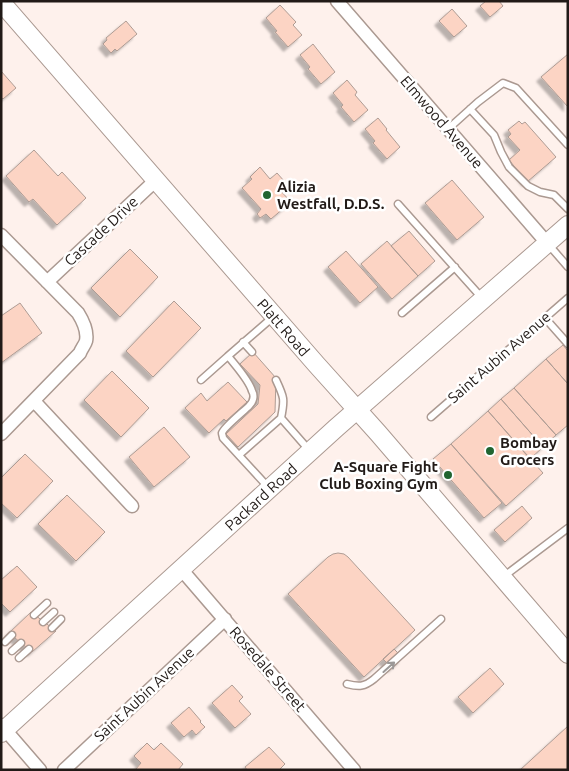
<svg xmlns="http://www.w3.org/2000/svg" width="569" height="771" font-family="Ubuntu,sans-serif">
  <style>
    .building { fill: #fcd4c4; stroke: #ae9c94; filter: url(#shadow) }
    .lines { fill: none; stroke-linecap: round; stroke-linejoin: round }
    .service-casing { stroke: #ab9991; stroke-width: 9 }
    .minor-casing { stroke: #ab9991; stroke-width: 15 }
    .secondary-casing { stroke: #ab9991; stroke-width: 20 }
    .service { stroke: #fff; stroke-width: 6 }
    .minor { stroke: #fff; stroke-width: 12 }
    .secondary { stroke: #fff; stroke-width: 18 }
    .oneway { stroke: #9b9897 }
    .poi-dot { fill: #216531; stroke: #fff; stroke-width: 2 }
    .labels { text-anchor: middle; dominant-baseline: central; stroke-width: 5; stroke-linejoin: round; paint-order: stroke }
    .street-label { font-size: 15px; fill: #211a17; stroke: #fff }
    .poi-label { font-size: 15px; font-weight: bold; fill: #211a17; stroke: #fff; text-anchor: start }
  </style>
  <defs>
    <filter id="shadow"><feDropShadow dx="-4.5" dy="4.5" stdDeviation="1" flood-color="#0004"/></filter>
  </defs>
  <rect width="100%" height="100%" fill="#fef1ec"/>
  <path class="building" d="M 486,1 L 499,1 L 503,6 L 490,17 L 480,6 Z
    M 280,5 L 296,22 L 293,25 L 302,35 L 288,47 L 275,32 L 277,31 L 266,18 Z
    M 452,9 L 467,26 L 454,37 L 439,21 Z
    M 126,21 L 137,34 L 117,51 L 115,49 L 111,53 L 103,44 L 107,40 L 106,38 Z
    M 313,44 L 335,72 L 321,84 L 308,69 L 310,67 L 300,55 Z
    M 568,54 L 568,107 L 541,77 Z
    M 1,71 L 16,88 L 3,99 L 1,97 Z
    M 347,80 L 357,92 L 355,95 L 368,110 L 354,122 L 341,107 L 343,105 L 333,93 Z
    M 378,118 L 387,129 L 386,130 L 400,147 L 387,159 L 373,143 L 375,141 L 365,129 Z
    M 519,121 L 522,124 L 525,122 L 556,157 L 527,182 L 509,160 L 520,150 L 508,137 L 511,134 L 508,130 Z
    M 34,150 L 58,176 L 62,172 L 86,198 L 57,225 L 33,199 L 29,202 L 6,176 Z
    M 260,167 L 270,179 L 277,173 L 285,182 L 278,188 L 291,202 L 271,219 L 266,214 L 260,218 L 257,214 L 261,209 L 242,188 L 252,179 L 250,177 Z
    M 452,180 L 484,217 L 457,240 L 425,203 Z
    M 409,231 L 435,261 L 418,276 L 391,246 Z
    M 387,241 L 418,276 L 392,299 L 361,264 Z
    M 130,249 L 158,277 L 120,317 L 91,288 Z
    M 346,251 L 378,287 L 360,303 L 328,267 Z
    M 174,301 L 201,328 L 153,377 L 126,351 Z
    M 20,303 L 42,333 L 1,363 L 1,316 Z
    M 563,345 L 568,351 L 568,384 L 546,359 Z
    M 253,352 L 276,378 L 275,412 L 238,447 L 226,434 L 258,404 L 260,385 L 240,364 Z
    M 546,359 L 568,384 L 568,425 L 556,435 L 514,388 Z
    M 112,371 L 149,408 L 121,437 L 84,400 Z
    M 228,382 L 247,402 L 226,421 L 224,419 L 209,433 L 185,408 L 201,393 L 207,401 Z
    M 514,388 L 556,435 L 543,447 L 501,399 Z
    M 501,399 L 543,447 L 530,459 L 488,411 Z
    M 488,411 L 543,473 L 506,506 L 451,444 Z
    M 164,427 L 190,457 L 154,487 L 129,457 Z
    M 451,444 L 502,503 L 484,518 L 433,459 Z
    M 25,454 L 53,481 L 17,518 L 1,503 L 1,478 Z
    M 67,495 L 105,532 L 76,561 L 38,524 Z
    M 522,506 L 532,518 L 505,542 L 494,530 Z
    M 338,553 L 344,554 L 348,557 L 415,630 L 364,677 L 288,594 L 328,557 L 333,554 Z
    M 17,566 L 37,587 L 10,612 L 1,603 L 1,580 Z
    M 31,612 L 56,631 L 32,652 L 9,633 Z
    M 394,649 L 403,658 L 392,668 L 383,659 Z
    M 490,668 L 504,684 L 473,713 L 458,697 Z
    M 232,685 L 243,697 L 239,701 L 251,714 L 235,728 L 212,703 Z
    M 189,707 L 201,721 L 200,722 L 205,727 L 196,735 L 192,730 L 184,737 L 171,723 Z
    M 568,726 L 568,770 L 520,770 Z
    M 147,743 L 154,750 L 161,743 L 183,764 L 178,770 L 135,770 L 141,763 L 134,756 Z
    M 269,747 L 285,764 L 279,770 L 247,770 L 245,767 Z"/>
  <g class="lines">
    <g class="service-casing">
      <path id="service" d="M 470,109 L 494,135 L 501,152 L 509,167 L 528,186 L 540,192 L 554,195 L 568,209
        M 448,129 L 478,102 L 503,83 L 516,88 L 568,145
        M 398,204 L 482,298
        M 548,244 L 568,267
        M 402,313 L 455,267
        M 545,318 L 568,344
        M 243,342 L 252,352
        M 201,380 L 228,356
        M 276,380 C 284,397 285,399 281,418
        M 431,417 L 568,298
        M 239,455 L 281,418 L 309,450
        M 269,488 L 223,438 C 223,436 222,435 222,433 C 223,428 244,411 249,406 C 253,402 255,396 252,391 C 249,380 235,365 228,356 L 273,317
        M 503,577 L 568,528
        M 34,615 L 47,603
        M 43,622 L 54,612
        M 52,628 L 61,619
        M 5,642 L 12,635
        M 12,651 L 21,643
        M 19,658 L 29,649
        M 347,684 C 359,687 364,687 374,679 L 441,619"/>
    </g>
    <g class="minor-casing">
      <path id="minor" d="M 337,1 L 547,243
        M 1,235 L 78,313 C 83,321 88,331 86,341 C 85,345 81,349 80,353 L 1,434
        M 47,282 L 156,180
        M 34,401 L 132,506
        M 181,569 L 354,770
        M 1,725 L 40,770
        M 64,770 L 225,619"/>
    </g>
    <g class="secondary-casing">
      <g id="secondary">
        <path id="s1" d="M 1,2 L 316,364 L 378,433 L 568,654"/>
        <path id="s2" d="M 1,733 L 336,428 L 568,225"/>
      </g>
    </g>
    <use href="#service" class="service"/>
    <use href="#minor" class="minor"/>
    <use href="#secondary" class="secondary"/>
  </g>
  <defs><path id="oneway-shaft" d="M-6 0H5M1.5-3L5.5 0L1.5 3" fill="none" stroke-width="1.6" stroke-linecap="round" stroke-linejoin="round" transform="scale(1.25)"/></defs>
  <use class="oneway" href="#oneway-shaft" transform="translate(389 667) rotate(-42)"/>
  <g class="poi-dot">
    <circle cx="267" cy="195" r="5"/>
    <circle cx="490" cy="451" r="5"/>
    <circle cx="448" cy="475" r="5"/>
  </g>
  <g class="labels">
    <g class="street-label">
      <text transform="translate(442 122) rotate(49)">Elmwood Avenue</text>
      <text transform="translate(101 231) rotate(-43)">Cascade Drive</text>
      <text stroke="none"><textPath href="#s1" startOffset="431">Platt Road</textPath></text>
      <text transform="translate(499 357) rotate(-41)">Saint Aubin Avenue</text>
      <text stroke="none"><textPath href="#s2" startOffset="351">Packard Road</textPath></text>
      <text transform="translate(268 669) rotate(49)">Rosedale Street</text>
      <text transform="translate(144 694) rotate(-43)">Saint Aubin Avenue</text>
    </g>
    <g class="poi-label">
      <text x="277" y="186">Alizia<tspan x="277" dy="17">Westfall, D.D.S.</tspan></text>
      <text x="500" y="442">Bombay<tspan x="500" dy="17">Grocers</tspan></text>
      <text x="438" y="466" text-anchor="end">A-Square Fight<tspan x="438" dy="17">Club Boxing Gym</tspan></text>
    </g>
  </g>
  <rect width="569" height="771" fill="none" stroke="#211a17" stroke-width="5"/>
</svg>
